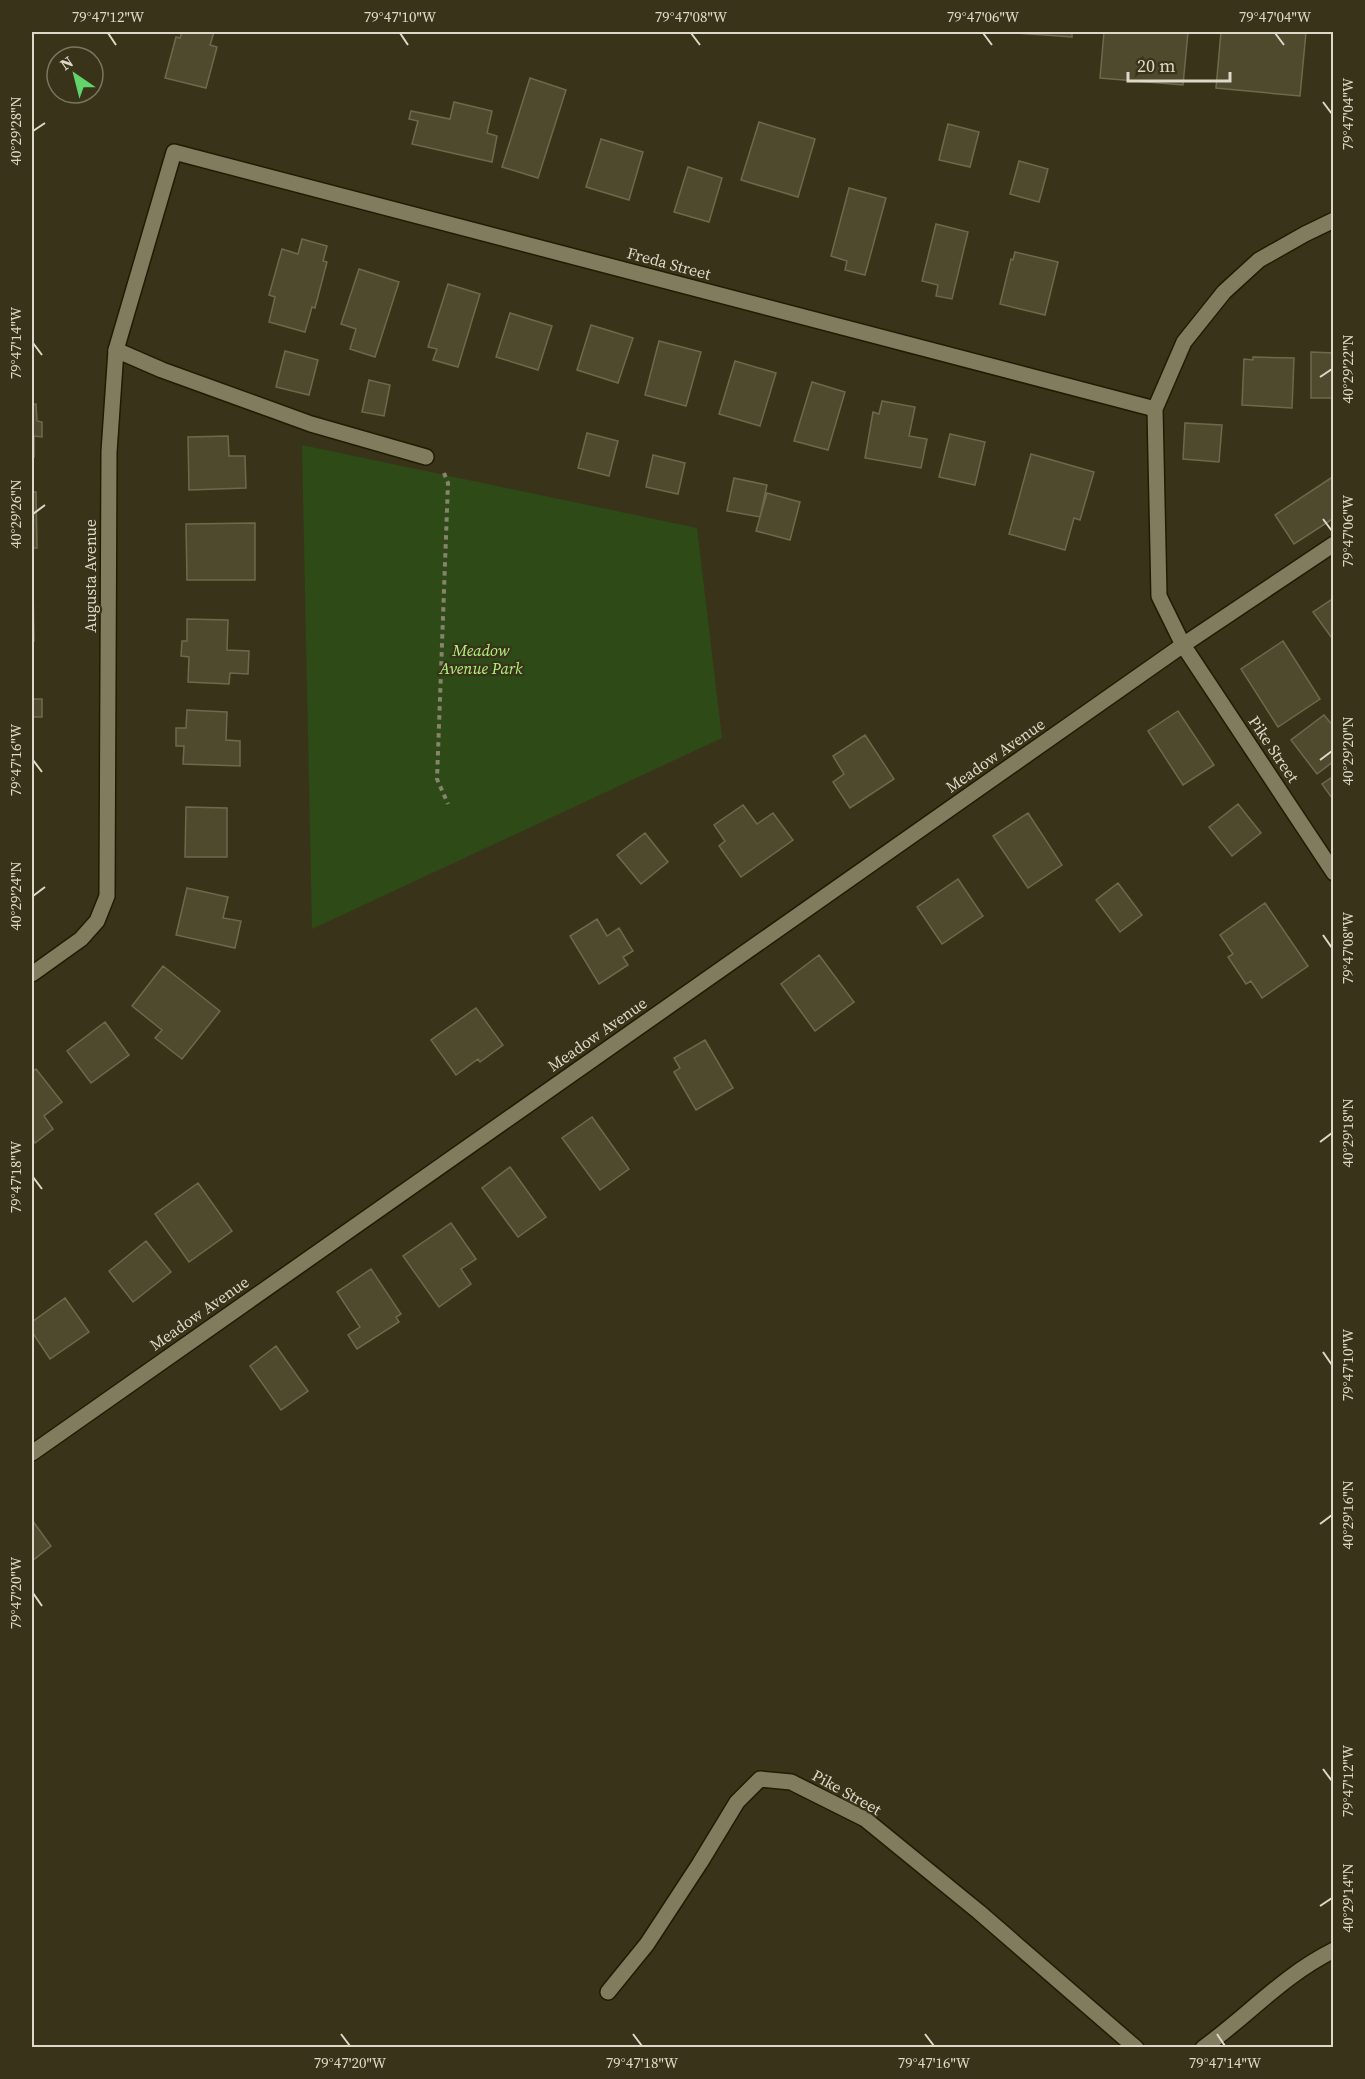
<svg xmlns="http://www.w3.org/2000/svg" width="1365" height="2079" font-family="'Source Serif 4',serif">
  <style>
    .green { fill: #2e4a16 }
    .building { fill: #4f4a2e; stroke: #6f694c; stroke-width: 1.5 }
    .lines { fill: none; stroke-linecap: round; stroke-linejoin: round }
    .service-casing { stroke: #211b02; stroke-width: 18 }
    .minor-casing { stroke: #211b02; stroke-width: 18 }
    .path { stroke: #87836d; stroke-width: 4; stroke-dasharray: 4.5 4.5; stroke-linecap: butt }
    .service { stroke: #827c5f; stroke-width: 15 }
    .minor { stroke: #827c5f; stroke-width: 15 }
    .ticks { fill: none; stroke: #dcd9c9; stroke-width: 2 }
    .labels { text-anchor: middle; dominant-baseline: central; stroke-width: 4.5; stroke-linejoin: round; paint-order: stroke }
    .street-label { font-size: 16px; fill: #dcd9c9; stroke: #393419 }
    .park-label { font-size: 16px; font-style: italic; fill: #b0f280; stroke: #393419 }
    .neatline { fill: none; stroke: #dcd9c9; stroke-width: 2 }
    .ticks-label { font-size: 15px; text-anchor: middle; fill: #dcd9c9 }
  </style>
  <rect width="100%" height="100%" fill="#393419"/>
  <path class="green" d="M 302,445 L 697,528 L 722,738 L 312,929 Z"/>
  <path class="building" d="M 182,32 L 214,32 L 210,45 L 217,47 L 206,88 L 165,78 L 176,37 L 180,38 Z
    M 1001,32 L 1072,32 L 1072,37 Z
    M 1104,32 L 1188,32 L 1183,85 L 1100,78 Z
    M 1221,32 L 1306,32 L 1300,96 L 1216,88 Z
    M 530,78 L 566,90 L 538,178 L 502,167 Z
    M 454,102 L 492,111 L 487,133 L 497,136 L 492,162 L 412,144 L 418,121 L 409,119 L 411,111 L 450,119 Z
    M 759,122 L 815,139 L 798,197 L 741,180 Z
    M 948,124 L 979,132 L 970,167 L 939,160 Z
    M 601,139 L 643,152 L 629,200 L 586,187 Z
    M 1019,161 L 1048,169 L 1039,202 L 1010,194 Z
    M 688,167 L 722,178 L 709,222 L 674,212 Z
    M 849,188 L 886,198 L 865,275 L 845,270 L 847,261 L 831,256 Z
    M 936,224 L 968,232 L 952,299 L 936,296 L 938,285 L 922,281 Z
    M 302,239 L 327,246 L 323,261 L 327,262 L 315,308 L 312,307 L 305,332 L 269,322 L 275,297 L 269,295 L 282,249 L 298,254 Z
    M 1015,252 L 1058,262 L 1045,315 L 1000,304 L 1011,259 L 1013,260 Z
    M 359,269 L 399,282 L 375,357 L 350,349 L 356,329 L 341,324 Z
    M 448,284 L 480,294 L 458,367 L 433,360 L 437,349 L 428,347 Z
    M 510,313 L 552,326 L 538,370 L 496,357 Z
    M 591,325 L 633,338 L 618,383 L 577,370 Z
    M 659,341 L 701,352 L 686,406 L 645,395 Z
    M 285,351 L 318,360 L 309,395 L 276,387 Z
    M 1311,352 L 1334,353 L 1334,398 L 1311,398 Z
    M 1253,357 L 1294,358 L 1292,408 L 1242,405 L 1244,359 L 1253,360 Z
    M 735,361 L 776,373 L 760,426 L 719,414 Z
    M 369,380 L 390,385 L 384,416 L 362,412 Z
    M 812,382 L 845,392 L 828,450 L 794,441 Z
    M 882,401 L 915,407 L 909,436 L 927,439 L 921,468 L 865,458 L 873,412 L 879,414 Z
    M 36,404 L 37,421 L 42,422 L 42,437 L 34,436 L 34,457 L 32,457 L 32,405 Z
    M 1185,423 L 1222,425 L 1219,462 L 1183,459 Z
    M 587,433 L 618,441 L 609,476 L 578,468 Z
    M 950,434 L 985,442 L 975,485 L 939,477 Z
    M 228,436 L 229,456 L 245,456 L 246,488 L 189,490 L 188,437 Z
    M 1031,454 L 1094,472 L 1080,520 L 1074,518 L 1065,550 L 1009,534 Z
    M 653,455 L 685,463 L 678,494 L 646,487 Z
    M 1334,476 L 1334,518 L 1294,544 L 1275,515 Z
    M 734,478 L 767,485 L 760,517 L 727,511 Z
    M 32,492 L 36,492 L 37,548 L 32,548 Z
    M 767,493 L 800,502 L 790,540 L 756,531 Z
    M 255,523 L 255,580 L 187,580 L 186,524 Z
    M 32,585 L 33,585 L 34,641 L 32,641 Z
    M 1334,598 L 1334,641 L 1313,612 Z
    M 187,619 L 228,620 L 227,650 L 249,651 L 248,674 L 230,673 L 229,684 L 188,682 L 189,657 L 181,656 L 182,641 L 187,641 Z
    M 1283,641 L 1320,699 L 1278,727 L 1241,669 Z
    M 32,680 L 33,699 L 42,699 L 42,717 L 33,717 L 32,734 Z
    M 187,710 L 227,712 L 226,740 L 240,741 L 240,766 L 183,764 L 184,746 L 176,746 L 176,728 L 186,728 Z
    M 1178,711 L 1214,765 L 1183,785 L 1148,731 Z
    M 1324,715 L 1334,727 L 1334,761 L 1317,774 L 1291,740 Z
    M 865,735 L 894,779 L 850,808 L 833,782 L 844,774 L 833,756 Z
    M 1334,776 L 1334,801 L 1322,784 Z
    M 1238,804 L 1261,833 L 1232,856 L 1209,827 Z
    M 743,805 L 757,824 L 773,813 L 793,840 L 741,877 L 719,846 L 725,841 L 714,825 Z
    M 186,807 L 227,808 L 227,857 L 185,857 Z
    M 1028,813 L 1062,865 L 1028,888 L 993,836 Z
    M 645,833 L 668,862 L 641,884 L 617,855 Z
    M 958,879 L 983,916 L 942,944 L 917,907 Z
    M 1118,883 L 1142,915 L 1120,932 L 1096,900 Z
    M 187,888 L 228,897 L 223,918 L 241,921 L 235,948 L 176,935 Z
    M 1265,903 L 1308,966 L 1262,998 L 1251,981 L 1246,984 L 1228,957 L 1233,954 L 1220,935 Z
    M 597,919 L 607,936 L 619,928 L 633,951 L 623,957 L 628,965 L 599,984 L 570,936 Z
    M 819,955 L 854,1002 L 815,1031 L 781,984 Z
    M 163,966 L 220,1011 L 182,1059 L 155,1038 L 162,1030 L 132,1006 Z
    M 476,1008 L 503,1045 L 480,1062 L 478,1059 L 456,1075 L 431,1040 Z
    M 105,1022 L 129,1055 L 91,1083 L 67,1051 Z
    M 705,1040 L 733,1088 L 696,1110 L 674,1072 L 680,1068 L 674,1058 Z
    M 36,1069 L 62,1102 L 44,1116 L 53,1129 L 35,1143 L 32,1139 L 32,1072 Z
    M 592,1117 L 629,1169 L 600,1190 L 562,1138 Z
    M 510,1167 L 546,1217 L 518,1237 L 482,1188 Z
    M 198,1183 L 232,1231 L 189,1262 L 155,1214 Z
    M 451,1223 L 476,1259 L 461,1269 L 471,1284 L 439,1307 L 403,1256 Z
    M 146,1241 L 171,1272 L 133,1302 L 109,1271 Z
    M 371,1269 L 401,1314 L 396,1317 L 399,1322 L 357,1349 L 348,1335 L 360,1327 L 337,1292 Z
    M 65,1298 L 89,1332 L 50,1359 L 32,1332 L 32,1322 Z
    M 276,1346 L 308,1391 L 281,1410 L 250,1366 Z
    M 32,1520 L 51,1546 L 32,1561 Z"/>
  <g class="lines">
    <g class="service-casing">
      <path id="service" d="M 116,350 L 162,370 L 311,424 L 426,457"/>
    </g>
    <g class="minor-casing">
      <path id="minor" d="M 1334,220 L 1305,234 L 1259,260 L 1224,292 L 1184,342 L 1155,409 L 1159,596 L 1183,645 L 1334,873
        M 32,974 L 81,939 L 97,921 L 107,896 L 109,452 L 116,350 L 174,152 L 1155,409
        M 32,1453 L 1183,645 L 1334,544
        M 608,1992 L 647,1944 L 700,1863 L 737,1802 L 760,1779 L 791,1782 L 865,1819 L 979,1912 L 1136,2048
        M 1203,2048 C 1249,2015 1282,1976 1334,1950"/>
    </g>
    <path class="path" d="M 444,473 L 448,483 L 437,779 L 448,804"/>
    <use href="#service" class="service"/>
    <use href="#minor" class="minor"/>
  </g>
  <path class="ticks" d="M 108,33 L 116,45M 400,33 L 408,45M 691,33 L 700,45M 983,33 L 992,45M 1275,33 L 1284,45M 1323,102 L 1332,114M 33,131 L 45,123M 33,343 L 42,355M 1320,377 L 1332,369M 33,514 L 45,505M 1323,519 L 1332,531M 33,760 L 42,772M 1320,760 L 1332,751M 33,896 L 45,887M 1323,935 L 1332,948M 1320,1142 L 1332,1133M 33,1177 L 42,1189M 1323,1352 L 1332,1365M 1320,1524 L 1332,1515M 33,1593 L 42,1606M 1323,1769 L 1332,1781M 1320,1906 L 1332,1898M 341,2034 L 350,2046M 633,2034 L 642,2046M 925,2034 L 934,2046M 1217,2034 L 1225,2046"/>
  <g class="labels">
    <g class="street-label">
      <text transform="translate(669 263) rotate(15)">Freda Street</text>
      <text transform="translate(90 576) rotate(-90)">Augusta Avenue</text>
      <text transform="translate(1274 749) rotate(56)">Pike Street</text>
      <text transform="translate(995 755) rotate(-35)">Meadow Avenue</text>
      <text transform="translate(597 1034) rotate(-35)">Meadow Avenue</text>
      <text transform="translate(199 1313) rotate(-35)">Meadow Avenue</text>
      <text transform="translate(847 1792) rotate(29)">Pike Street</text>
    </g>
    <g class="park-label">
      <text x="481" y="650">Meadow<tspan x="481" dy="18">Avenue Park</tspan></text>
    </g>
  </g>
  <rect width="1365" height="2079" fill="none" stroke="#393419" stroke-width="66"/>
  <g transform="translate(75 75) rotate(325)"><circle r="28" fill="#393419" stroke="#7a765f" stroke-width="1.5"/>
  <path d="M0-4.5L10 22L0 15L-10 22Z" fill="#61d46a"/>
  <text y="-9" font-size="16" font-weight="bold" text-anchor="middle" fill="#dcd9c9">N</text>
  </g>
  <path d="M1128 72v9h102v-9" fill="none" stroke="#dcd9c9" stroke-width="3"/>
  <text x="1137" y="72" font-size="18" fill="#dcd9c9" stroke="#393419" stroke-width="4.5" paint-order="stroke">20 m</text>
  <rect x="33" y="33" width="1299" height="2013" class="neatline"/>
  <g class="ticks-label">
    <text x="108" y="22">79°47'12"W</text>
    <text x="400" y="22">79°47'10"W</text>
    <text x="691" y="22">79°47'08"W</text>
    <text x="983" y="22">79°47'06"W</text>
    <text x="1275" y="22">79°47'04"W</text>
    <text transform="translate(1348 114) rotate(-90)" y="5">79°47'04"W</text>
    <text transform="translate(16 131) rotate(-90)" y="5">40°29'28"N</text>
    <text transform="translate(16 343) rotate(-90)" y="5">79°47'14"W</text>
    <text transform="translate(1348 369) rotate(-90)" y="5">40°29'22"N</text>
    <text transform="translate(16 514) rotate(-90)" y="5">40°29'26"N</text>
    <text transform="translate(1348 531) rotate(-90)" y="5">79°47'06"W</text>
    <text transform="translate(1348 751) rotate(-90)" y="5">40°29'20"N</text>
    <text transform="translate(16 760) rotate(-90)" y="5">79°47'16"W</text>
    <text transform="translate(16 896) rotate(-90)" y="5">40°29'24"N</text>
    <text transform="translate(1348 948) rotate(-90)" y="5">79°47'08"W</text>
    <text transform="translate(1348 1133) rotate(-90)" y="5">40°29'18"N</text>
    <text transform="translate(16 1177) rotate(-90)" y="5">79°47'18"W</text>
    <text transform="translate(1348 1365) rotate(-90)" y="5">79°47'10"W</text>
    <text transform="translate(1348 1515) rotate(-90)" y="5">40°29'16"N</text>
    <text transform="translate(16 1593) rotate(-90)" y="5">79°47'20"W</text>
    <text transform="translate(1348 1781) rotate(-90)" y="5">79°47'12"W</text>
    <text transform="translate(1348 1898) rotate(-90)" y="5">40°29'14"N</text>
    <text x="350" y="2068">79°47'20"W</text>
    <text x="642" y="2068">79°47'18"W</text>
    <text x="934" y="2068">79°47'16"W</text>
    <text x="1225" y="2068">79°47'14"W</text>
  </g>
</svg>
